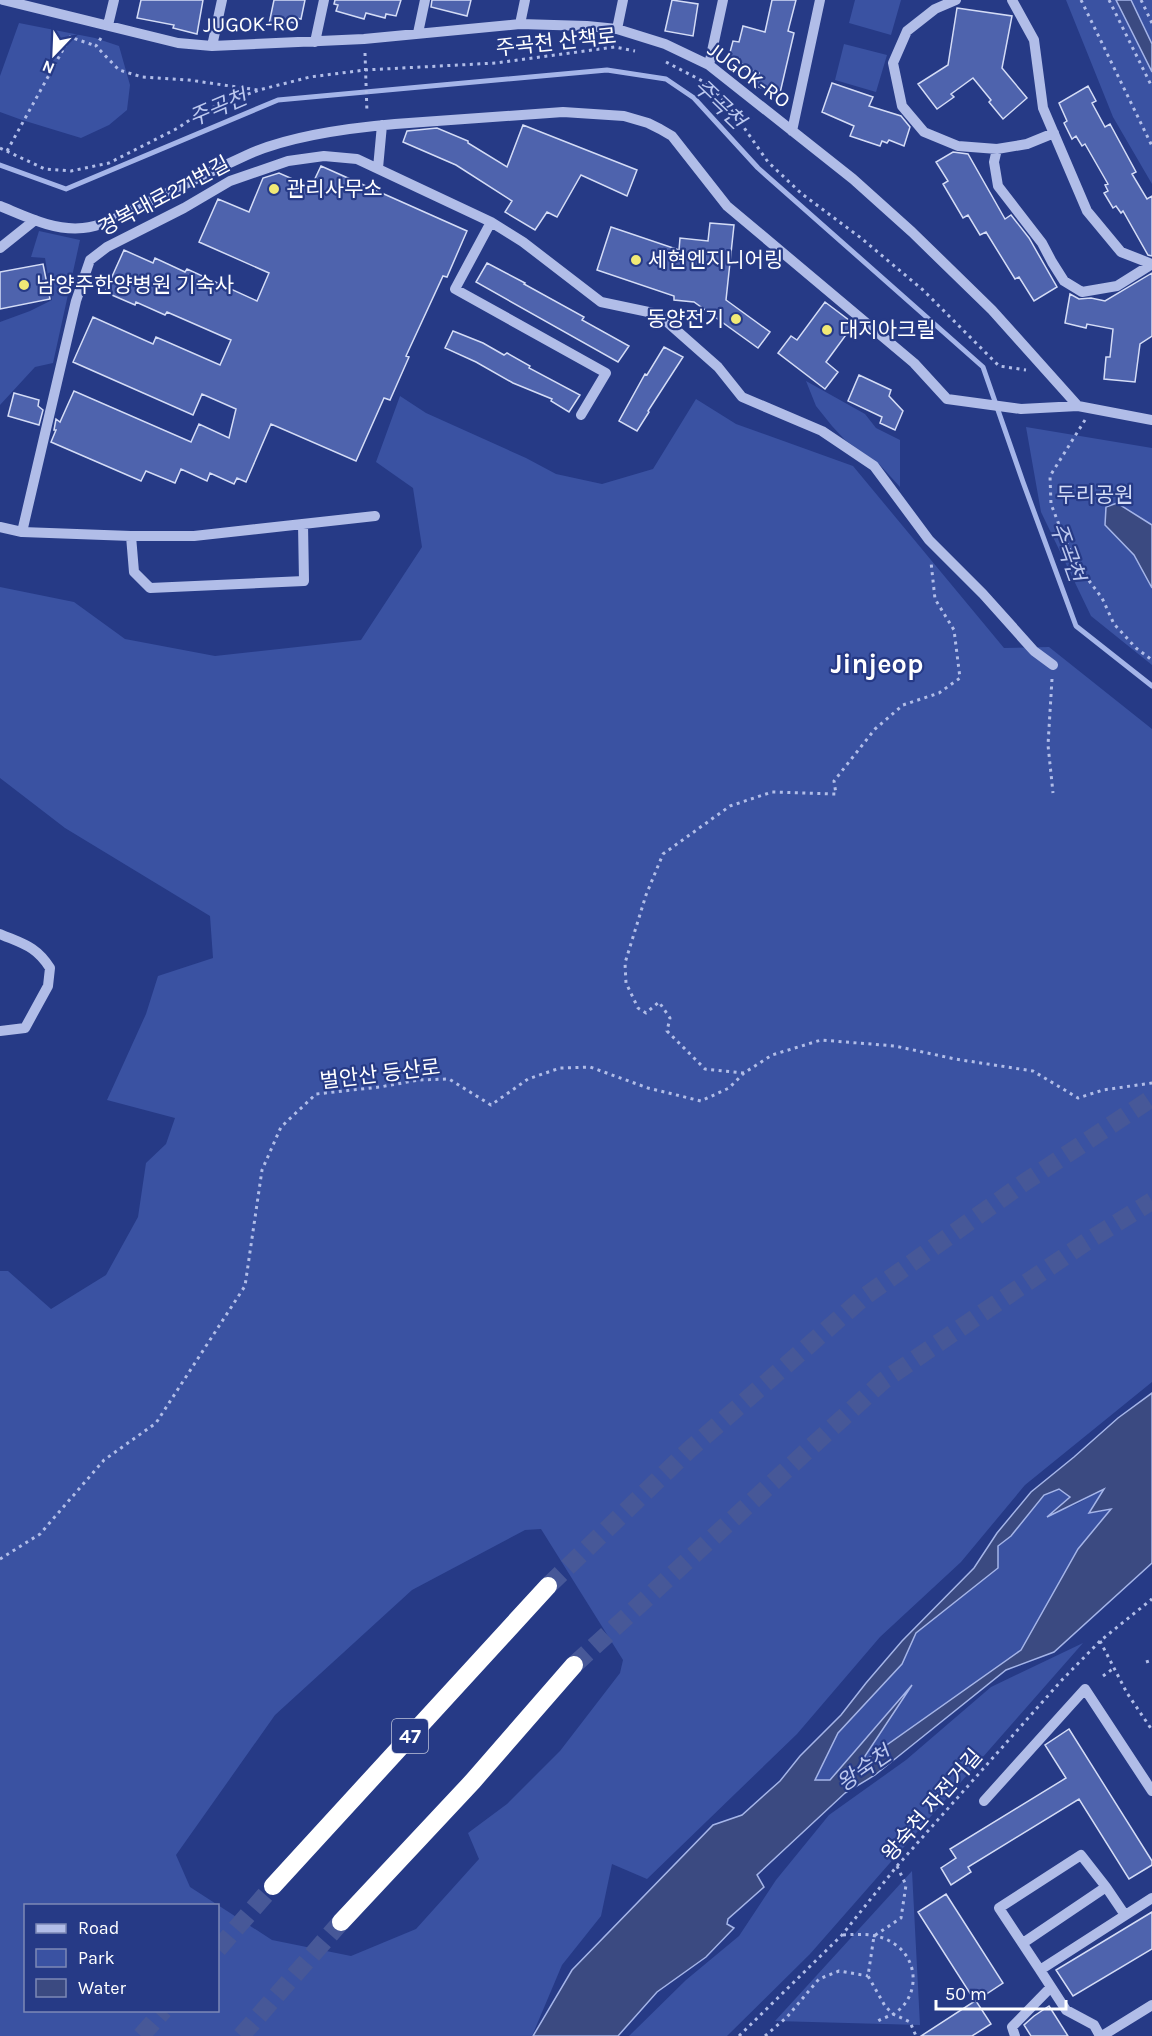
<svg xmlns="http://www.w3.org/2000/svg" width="1152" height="2036" font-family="Karla,'Noto Sans KR',sans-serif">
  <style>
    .green { fill: #3a52a2; fill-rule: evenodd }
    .water { fill: #3b4a81; stroke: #a5b5e9; stroke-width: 1.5; fill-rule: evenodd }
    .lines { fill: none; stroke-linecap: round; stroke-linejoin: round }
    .stream { stroke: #a5b5e9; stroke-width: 5 }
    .building { fill: #4e63ad; stroke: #d4dcf6; stroke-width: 1.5 }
    .highway-tunnel { stroke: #475898; stroke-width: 18; stroke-dasharray: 18 9; stroke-linecap: butt }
    .path { stroke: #b1bde8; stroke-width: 3; stroke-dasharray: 3 4.5; stroke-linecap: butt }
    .minor { stroke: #b1bde8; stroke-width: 10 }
    .highway { stroke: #fff; stroke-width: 18 }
    .poi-dot { fill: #f1e976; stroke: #263a86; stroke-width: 2 }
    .labels { text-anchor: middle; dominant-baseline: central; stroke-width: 4.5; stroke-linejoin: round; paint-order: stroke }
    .shield { fill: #263a86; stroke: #bec4db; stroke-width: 1.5 }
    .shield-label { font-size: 20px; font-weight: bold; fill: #fff }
    .street-label { font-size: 21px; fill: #fff; stroke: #263a86 }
    .poi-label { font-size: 21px; fill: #fff; stroke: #263a86; text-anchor: start }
    .park-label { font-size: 21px; fill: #d4dcf6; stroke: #263a86 }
    .water-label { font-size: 22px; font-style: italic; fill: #bcc8ef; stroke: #263a86 }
    .district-label { font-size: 27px; font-weight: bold; fill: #fff; stroke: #263a86 }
  </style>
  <rect width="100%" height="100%" fill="#263a86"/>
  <path class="green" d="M 855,0 L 901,0 L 891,35 L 849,23 Z
    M 1066,0 L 1152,0 L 1152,184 L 1113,117 Z
    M 19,23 L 95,38 L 119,46 L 130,85 L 127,110 L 109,125 L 81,138 L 22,120 L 0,112 L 0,76 Z
    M 844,44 L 887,55 L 876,92 L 835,80 Z
    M 39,231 L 80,240 L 53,363 L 35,367 L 0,405 L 0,322 L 30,311 L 52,300 L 45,258 L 31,257 Z
    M 806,381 L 865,414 L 876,428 L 900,440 L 900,487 L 880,465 L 845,440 L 832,426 L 816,406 Z
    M 400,396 L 426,413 L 526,458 L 556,474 L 602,484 L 653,469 L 696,399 L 736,424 L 853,466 L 1004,648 L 1049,647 L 1152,729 L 1152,1382 L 1025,1485 L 961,1562 L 880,1637 L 797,1734 L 647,1879 L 612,1864 L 601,1916 L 562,1965 L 532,2036 L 0,2036 L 0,1271 L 8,1271 L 51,1309 L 106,1275 L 138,1217 L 146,1163 L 166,1144 L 175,1118 L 107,1100 L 146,1014 L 158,976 L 213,958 L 210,916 L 65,828 L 0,778 L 0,587 L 74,602 L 125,639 L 215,656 L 361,640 L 422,547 L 413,488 L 376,462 ZM 541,1529 L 623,1660 L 620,1673 L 560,1751 L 507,1804 L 468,1833 L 479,1859 L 416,1929 L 351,1956 L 272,1940 L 190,1887 L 176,1855 L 275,1715 L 412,1590 L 525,1530 ZM 26,1906 L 218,1906 L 218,2010 L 26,2010 Z
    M 1026,427 L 1152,448 L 1152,665 L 1091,616 L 1041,512 Z
    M 1105,1488 L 1090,1513 L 1112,1508 L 1078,1549 L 1021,1650 L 864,1761 L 865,1756 L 907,1691 L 830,1780 L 814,1780 L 838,1733 L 902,1664 L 916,1633 L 998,1568 L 998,1546 L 1011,1536 L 1044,1495 L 1059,1489 L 1070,1497 L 1049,1515 L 1077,1504 Z
    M 1083,1643 L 810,1954 L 727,2036 L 629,2036 L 686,1980 L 739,1936 L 776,1880 L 829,1815 L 906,1760 L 991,1687 Z
    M 912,1871 L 920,2025 L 775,2021 Z"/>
  <path class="water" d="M 1116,0 L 1131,0 L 1152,44 L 1152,72 Z
    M 1117,503 L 1152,525 L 1152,588 L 1134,555 L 1105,525 L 1106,507 Z
    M 1152,1393 L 1152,1563 L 1054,1652 L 1006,1670 L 875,1775 L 845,1793 L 757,1875 L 764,1887 L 728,1919 L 727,1924 L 734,1928 L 706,1957 L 657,1992 L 618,2036 L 533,2036 L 572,1970 L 713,1825 L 742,1815 L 780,1781 L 800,1756 L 841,1715 L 866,1683 L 902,1641 L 974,1568 L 997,1533 L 1031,1492 L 1074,1457 L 1118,1418 ZM 1059,1489 L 1070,1497 L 1047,1517 L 1104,1489 L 1089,1513 L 1111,1509 L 1078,1549 L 1021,1650 L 864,1761 L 865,1756 L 912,1685 L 830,1780 L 815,1780 L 838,1733 L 902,1664 L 916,1633 L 998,1568 L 998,1546 L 1011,1536 L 1044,1495 Z"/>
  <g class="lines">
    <path class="stream" d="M 0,165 L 66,189 L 278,100 L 607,70 L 666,79 L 694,98 L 758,168 L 983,367 L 1023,482 L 1076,626 L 1152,686"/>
  </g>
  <path class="building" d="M 141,0 L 203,0 L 197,34 L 173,28 L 174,25 L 137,18 Z
    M 274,0 L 305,0 L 301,19 L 296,18 L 295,23 L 290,22 L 288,28 L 269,24 Z
    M 335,0 L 401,0 L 396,16 L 386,14 L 385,18 L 366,13 L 364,19 L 336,11 L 338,5 L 334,4 Z
    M 432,0 L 471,0 L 467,16 L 431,7 Z
    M 672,0 L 698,4 L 693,36 L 665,31 Z
    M 772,0 L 796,0 L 788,31 L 794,33 L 780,93 L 755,86 L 759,73 L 745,69 L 746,65 L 737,63 L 739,58 L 729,56 L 733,41 L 739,42 L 743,26 L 765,32 Z
    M 957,8 L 1012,16 L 1002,68 L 1027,98 L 1003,119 L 989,102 L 991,100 L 973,78 L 951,94 L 954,97 L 937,109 L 918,84 L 948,65 Z
    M 832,83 L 873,97 L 869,106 L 901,116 L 910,127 L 904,146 L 889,140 L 887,143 L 882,141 L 880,146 L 850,136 L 854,126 L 822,112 Z
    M 1088,86 L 1096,101 L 1092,103 L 1105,127 L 1110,124 L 1136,172 L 1132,174 L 1147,199 L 1152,196 L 1152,256 L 1148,255 L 1123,211 L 1121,213 L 1116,206 L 1113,208 L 1104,193 L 1108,191 L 1105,185 L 1108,184 L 1085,144 L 1082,146 L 1076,136 L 1072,139 L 1064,123 L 1067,121 L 1059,103 Z
    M 523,125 L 637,170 L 627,196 L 581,175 L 557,217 L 547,212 L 535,230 L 505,212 L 512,201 L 456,165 L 403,142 L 407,131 L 437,128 L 468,141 L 468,143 L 507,167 Z
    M 953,152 L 968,154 L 1005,219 L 1011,215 L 1029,238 L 1057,287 L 1034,301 L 1019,277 L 1015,279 L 986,232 L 980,235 L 968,215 L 963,218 L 943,184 L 948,181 L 936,162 Z
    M 321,166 L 467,231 L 447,277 L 443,276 L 406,356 L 409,357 L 390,400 L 384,398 L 356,461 L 271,424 L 246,482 L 237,478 L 234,484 L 210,473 L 207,481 L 181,469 L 175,483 L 146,471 L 141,481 L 51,442 L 56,430 L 54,430 L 56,419 L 60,422 L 74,391 L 191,442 L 199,424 L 229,438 L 236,409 L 202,394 L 193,415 L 73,362 L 93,317 L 153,344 L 156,337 L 220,365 L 231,340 L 167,312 L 165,315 L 136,302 L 135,305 L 105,292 L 124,250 L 153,263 L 155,258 L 185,272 L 187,269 L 257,301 L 269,273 L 199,242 L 218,199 L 249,212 L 263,178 L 279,173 L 311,187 Z
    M 710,223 L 734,225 L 726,300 L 770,332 L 758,348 L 694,302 L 674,300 L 674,296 L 597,270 L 611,227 L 679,250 L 680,238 L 708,241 Z
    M 487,263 L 525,283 L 524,284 L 584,317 L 582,320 L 629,346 L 618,362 L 476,282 Z
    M 43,264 L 50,299 L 0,309 L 0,272 Z
    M 1152,273 L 1152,336 L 1140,344 L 1135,382 L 1104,379 L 1106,357 L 1110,357 L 1113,329 L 1087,324 L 1086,328 L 1065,323 L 1070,294 L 1079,299 L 1091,298 L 1105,301 Z
    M 825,302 L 854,324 L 826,362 L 838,372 L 825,389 L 778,353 L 791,336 L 797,340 Z
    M 453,331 L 483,343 L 504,355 L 507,353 L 530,366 L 529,368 L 580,395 L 569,412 L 551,401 L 552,399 L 513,383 L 476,362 L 445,348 Z
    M 664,347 L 683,357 L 648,411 L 649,412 L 637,431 L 619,421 L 645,374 L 647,375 Z
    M 859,375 L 891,390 L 889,396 L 903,411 L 895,430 L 880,423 L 882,417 L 848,401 Z
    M 14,393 L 39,400 L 38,406 L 43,410 L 39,425 L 8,416 Z
    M 1069,1729 L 1152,1861 L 1152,1865 L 1129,1879 L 1079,1799 L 968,1867 L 971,1872 L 951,1885 L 941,1868 L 956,1858 L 950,1849 L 1066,1778 L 1045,1745 Z
    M 946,1894 L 1003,1983 L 976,2001 L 991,2024 L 972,2036 L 921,2036 L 975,2001 L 918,1912 Z
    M 1152,1912 L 1152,1949 L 1073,1996 L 1056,1970 Z
    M 1049,2006 L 1068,2036 L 1031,2036 L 1024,2025 L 1034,2016 Z"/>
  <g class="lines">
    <path class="highway-tunnel" d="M 548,1586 L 689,1450 L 864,1297 L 1025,1182 L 1152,1098
      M 574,1665 L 883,1381 L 1086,1242 L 1152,1201
      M 218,1949 L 273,1886
      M 141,2036 L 164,2010
      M 241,2036 L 341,1922"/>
    <path class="path" d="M 1081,0 L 1152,146
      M 1109,0 L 1152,87
      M 1141,0 L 1152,23
      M 101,38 L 96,46 L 119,70 L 142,77 L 189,80 L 258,90
      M 365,53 L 367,113
      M 666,62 L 710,85 L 731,109 L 768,162 L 802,194 L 861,238 L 923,290 L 999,366 L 1026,370
      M 0,148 L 45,169 L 71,171 L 109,163 L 178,128 L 203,111 L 259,90 L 310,77 L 365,70 L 496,63 L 615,47 L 635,51
      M 7,151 L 70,37 L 96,46
      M 1085,420 L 1050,476 L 1051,504 L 1065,540 L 1078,566 L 1102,598 L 1114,624 L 1136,648 L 1152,660
      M 1052,679 L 1048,745 L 1053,793
      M 744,1073 L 705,1069 L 667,1031 L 670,1018 L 659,1002 L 646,1013 L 638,1008 L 626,983 L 625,963 L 646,895 L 663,854 L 730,806 L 772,792 L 836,794 L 834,781 L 875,729 L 903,705 L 939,693 L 960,678 L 954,630 L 935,599 L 931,562
      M 0,1559 L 40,1534 L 104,1460 L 156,1423 L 245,1286 L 262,1170 L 281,1127 L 316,1094 L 380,1087 L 419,1080 L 449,1079 L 491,1105 L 528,1079 L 560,1068 L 590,1067 L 648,1088 L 701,1101 L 729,1088 L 744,1073 L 772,1055 L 821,1040 L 895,1046 L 955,1059 L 1033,1071 L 1078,1098 L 1103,1090 L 1152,1083
      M 1100,1641 L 1127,1693 L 1152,1730
      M 1146,1662 L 1152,1660
      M 1103,1676 L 1114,1668
      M 897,1866 L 906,1885 L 901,1918 L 874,1936 L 868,1976 L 885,2006 L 893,2014 L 910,2022 L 916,2036
      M 843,1935 C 860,1934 878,1933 893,1943 C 919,1959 920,1996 895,2013 C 890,2016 883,2018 878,2021
      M 739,2036 L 842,1935 L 897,1866 L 1061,1681 L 1100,1641 L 1152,1599
      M 765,2036 L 787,2017 L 819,1979 L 839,1971 L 868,1976"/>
    <path class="minor" d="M 3,0 L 178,43 L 212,46 L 364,39 L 520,24 L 587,26 L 617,29 L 665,44 L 709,65 L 853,179 L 912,232 L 992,310 L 1078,406
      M 956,0 L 935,9 L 907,31 L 893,63 L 902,106 L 924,132 L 958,146 L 997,149 L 1027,144 L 1054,133
      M 1012,0 L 1034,40 L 1043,108 L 1087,211 L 1121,252 L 1152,264
      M 520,24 L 525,0
      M 108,25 L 114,0
      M 617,29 L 623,0
      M 418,33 L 425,0
      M 315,42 L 324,0
      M 212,46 L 222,0
      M 709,65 L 723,0
      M 792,131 L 820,0
      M 997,149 L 994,162 L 998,186 L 1042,243 L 1052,262 L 1064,281 L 1082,292 L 1117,286 L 1152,264
      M 378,168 L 382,125
      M 0,206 C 27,217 54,231 83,228 C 104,226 124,214 143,205 C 177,188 212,171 247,155 C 288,136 349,128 395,124 L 563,112 L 624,116 L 648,123 L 660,129 L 672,136 L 727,206 L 914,363 L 947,399 L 1021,409 L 1078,406 L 1152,420
      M 491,222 L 455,289 L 606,373 L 581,415
      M 0,248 L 35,220
      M 0,527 L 22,532 L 76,301 L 90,260 L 107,247 L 184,208 L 230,181 L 288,161 L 324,156 L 357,159 L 491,222 L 523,242 L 601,302 L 658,314 L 718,367 L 742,397 L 822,431 L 874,466 L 929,540 L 983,594 L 1034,651 L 1053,665
      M 22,532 L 131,536 L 194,536 L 375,516
      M 131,536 L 134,572 L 150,588 L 304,581 L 303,524
      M 0,934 C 23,944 36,946 50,968 L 48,986 L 25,1028 L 0,1031
      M 984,1801 L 1085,1689 L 1152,1791
      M 1106,1887 L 1125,1915
      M 1023,1943 L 1106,1887 L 1081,1855 L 999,1908 L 1040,1970 L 1152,1898
      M 1040,1970 L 1066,2010 L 1094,2025 L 1100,2036
      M 1015,2036 L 1012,2027 L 1051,1987
      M 1102,2036 L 1152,2005"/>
    <path class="highway" d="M 273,1886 L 548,1586
      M 341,1922 L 473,1781 L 574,1665"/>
  </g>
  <g class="poi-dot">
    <circle cx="274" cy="189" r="6"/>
    <circle cx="636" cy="260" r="6"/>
    <circle cx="24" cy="285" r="6"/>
    <circle cx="736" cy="319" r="6"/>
    <circle cx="827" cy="330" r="6"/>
  </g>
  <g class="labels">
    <rect class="shield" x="392" y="1719" width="36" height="34" rx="4.5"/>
    <g class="shield-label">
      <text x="410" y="1736">47</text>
    </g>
    <g class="street-label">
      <text transform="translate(251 24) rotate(-1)">JUGOK-RO</text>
      <text transform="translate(556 42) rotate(-6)">주곡천 산책로</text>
      <text transform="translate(749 75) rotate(36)">JUGOK-RO</text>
      <text transform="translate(164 196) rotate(-28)">경복대로271번길</text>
      <text transform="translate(380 1074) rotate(-7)">벌안산 등산로</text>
      <text transform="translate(932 1805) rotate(-49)">왕숙천 자전거길</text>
    </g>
    <g class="poi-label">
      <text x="286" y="189">관리사무소</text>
      <text x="648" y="260">세현엔지니어링</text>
      <text x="36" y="285">남양주한양병원 기숙사</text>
      <text x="724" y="319" text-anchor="end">동양전기</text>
      <text x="839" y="330">대지아크릴</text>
    </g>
    <g class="park-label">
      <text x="1095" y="495">두리공원</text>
    </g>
    <g class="water-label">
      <text transform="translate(719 104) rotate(44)">주곡천</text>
      <text transform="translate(218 108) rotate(-23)">주곡천</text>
      <text transform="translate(1067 552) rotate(70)">주곡천</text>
      <text transform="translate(864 1769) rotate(-35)">왕숙천</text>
    </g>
    <g class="district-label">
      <text x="877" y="664">Jinjeop</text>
    </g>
  </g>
  <rect x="24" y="1904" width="195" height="108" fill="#263a86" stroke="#7d89b6" stroke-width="1.5"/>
  <rect x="36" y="1924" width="30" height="9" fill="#b1bde8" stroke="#7d89b6" stroke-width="1.5"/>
  <text x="78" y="1934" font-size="18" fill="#ffffff">Road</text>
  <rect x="36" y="1949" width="30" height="18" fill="#3a52a2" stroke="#7d89b6" stroke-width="1.5"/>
  <text x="78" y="1964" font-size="18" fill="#ffffff">Park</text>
  <rect x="36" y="1979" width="30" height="18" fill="#3b4a81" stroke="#7d89b6" stroke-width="1.5"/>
  <text x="78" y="1994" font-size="18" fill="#ffffff">Water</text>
  <g transform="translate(54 54) rotate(203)" stroke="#263a86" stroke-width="4.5" paint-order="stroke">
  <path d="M0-4.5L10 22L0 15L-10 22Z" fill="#ffffff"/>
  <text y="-9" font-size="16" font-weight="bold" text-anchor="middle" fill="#ffffff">N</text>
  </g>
  <path d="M936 2000v9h130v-9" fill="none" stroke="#ffffff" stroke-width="3"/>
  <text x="945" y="2000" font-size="18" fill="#ffffff" stroke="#263a86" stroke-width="4.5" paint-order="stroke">50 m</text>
</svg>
